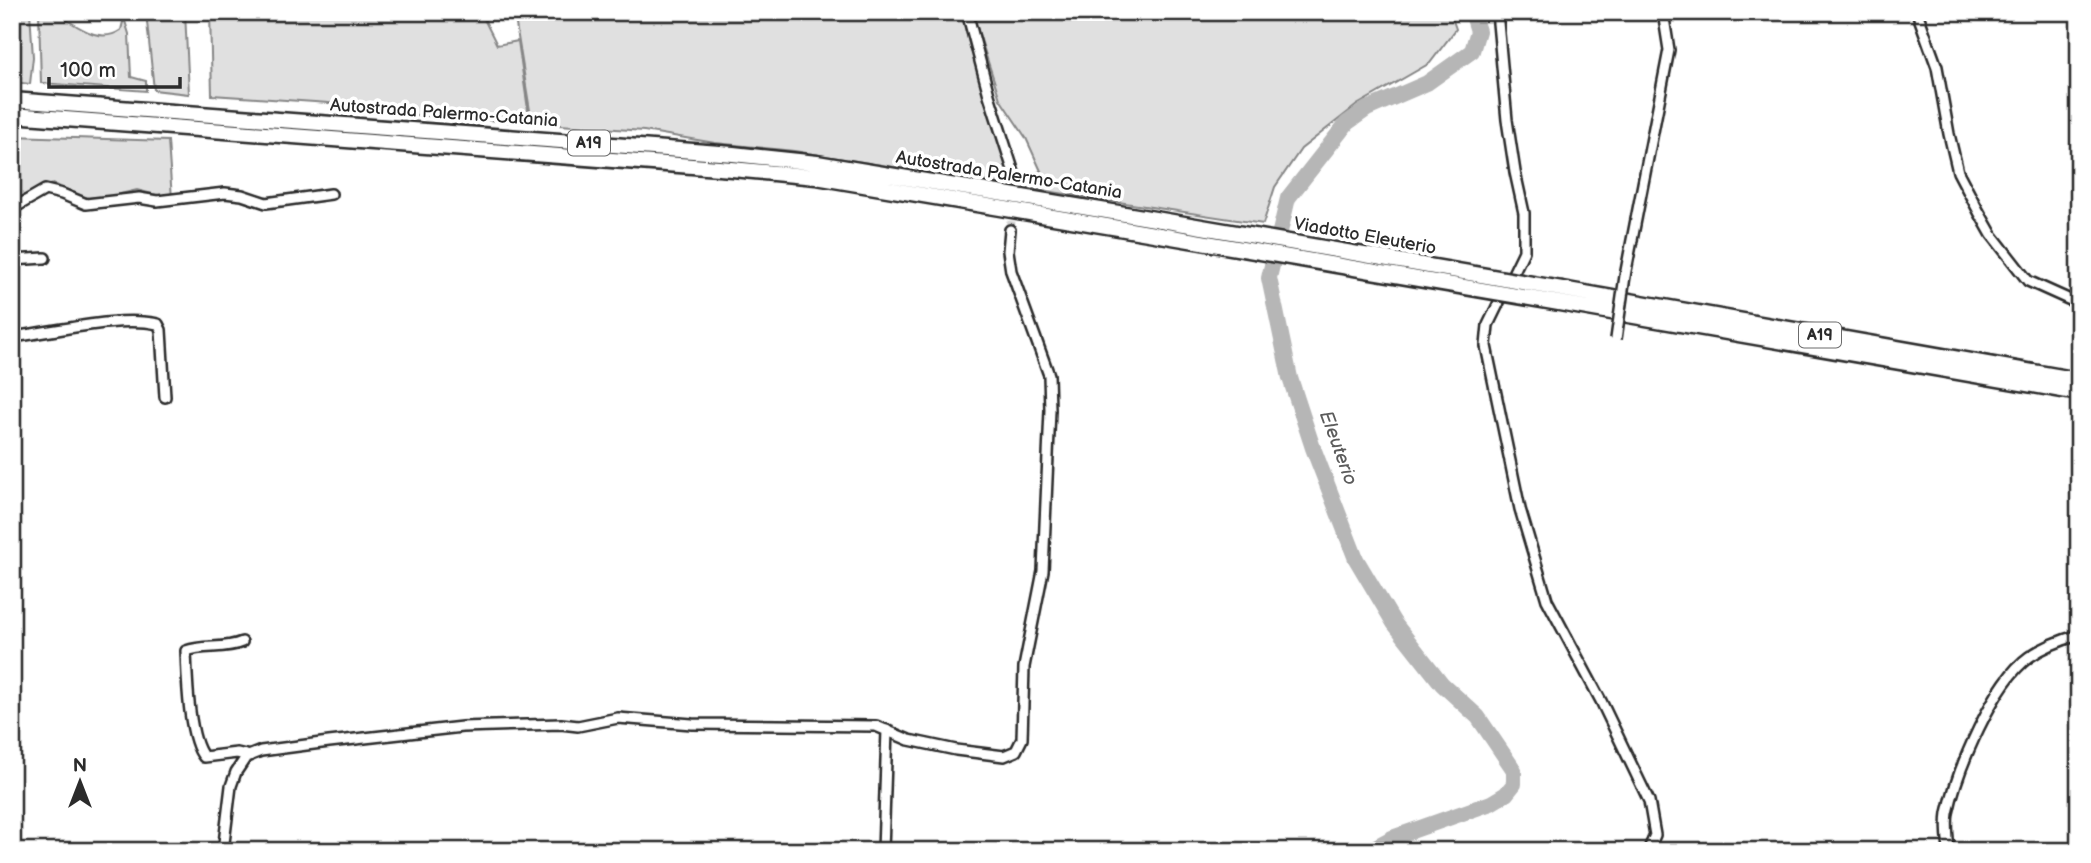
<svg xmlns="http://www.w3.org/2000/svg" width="2091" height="863" font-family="'Balsamiq Sans',sans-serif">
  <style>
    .green { fill: #e0e0e0; stroke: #868686; stroke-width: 2 }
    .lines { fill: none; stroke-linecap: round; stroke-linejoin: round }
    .river { stroke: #b6b6b6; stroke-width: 16 }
    .minor-tunnel { stroke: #d5d5d5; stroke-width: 9; stroke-dasharray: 9 4.5; stroke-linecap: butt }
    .minor-casing { stroke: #2b2b2b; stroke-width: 14 }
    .highway-casing { stroke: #2b2b2b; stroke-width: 19 }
    .minor { stroke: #fff; stroke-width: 9 }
    .highway { stroke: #fff; stroke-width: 14 }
    .minor-bridge-casing { stroke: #2b2b2b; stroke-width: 14; stroke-linecap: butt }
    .highway-bridge-casing { stroke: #2b2b2b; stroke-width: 19; stroke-linecap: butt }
    .minor-bridge { stroke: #fff; stroke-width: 9 }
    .highway-bridge { stroke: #fff; stroke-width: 14 }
    .labels { text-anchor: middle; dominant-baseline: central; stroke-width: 7; stroke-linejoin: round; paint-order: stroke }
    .shield { fill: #fff; stroke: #6b6b6b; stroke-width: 2 }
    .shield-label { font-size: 16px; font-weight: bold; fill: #2b2b2b }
    .street-label { font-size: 18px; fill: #2b2b2b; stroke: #fff }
    .water-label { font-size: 19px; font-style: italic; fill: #5c5c5c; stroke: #fff }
  </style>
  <rect width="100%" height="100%" fill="#fff"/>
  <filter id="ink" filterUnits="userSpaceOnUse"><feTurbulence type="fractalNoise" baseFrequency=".0143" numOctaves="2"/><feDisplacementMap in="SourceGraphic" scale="14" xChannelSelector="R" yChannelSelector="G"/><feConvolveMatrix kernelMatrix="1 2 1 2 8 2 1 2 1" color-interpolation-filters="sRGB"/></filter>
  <g filter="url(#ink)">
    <path class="green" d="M 12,12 L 30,12 L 33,57 L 30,84 L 12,82 Z
      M 39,12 L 66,12 L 67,20 C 83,30 102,43 121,30 L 124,18 L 129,34 L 131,77 L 146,81 L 146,91 L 41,83 Z
      M 146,12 L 185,12 L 189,94 L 154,90 Z
      M 210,12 L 503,12 L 484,19 L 497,45 L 518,41 L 530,123 L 417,115 L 329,103 L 212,95 Z
      M 514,12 L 961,12 L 971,51 L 977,61 L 981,86 L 987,97 L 1008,165 L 1011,186 L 794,151 L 715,143 L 644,131 L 532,123 Z
      M 972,12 L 1450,12 L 1456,29 L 1430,63 L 1357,105 L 1301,149 L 1275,187 L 1263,224 L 1026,188 L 1024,177 L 1041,171 L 1026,138 L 1000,99 Z
      M 12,136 L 168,141 L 172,199 L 137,190 L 112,196 L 88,198 L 53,184 L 12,200 Z"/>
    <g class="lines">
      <path class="river" d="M 1372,851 L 1377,846 L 1392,838 L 1491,803 L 1506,794 L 1514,784 L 1514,770 L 1478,717 L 1442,684 L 1394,623 L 1356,559 L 1313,448 L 1290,378 L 1269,278 L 1288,198 L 1347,123 L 1367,109 L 1427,83 L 1472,51 L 1478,31 L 1472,12"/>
      <path class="minor-tunnel" d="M 1010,230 L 1016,179"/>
      <g class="minor-casing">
        <path id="minor" d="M 967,12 L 989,95 L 1016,179
          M 1497,12 L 1507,120 L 1515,172 L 1524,213 L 1524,251 L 1488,325 L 1486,346 L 1520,509 L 1547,600 L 1601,701 L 1649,801 L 1655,835 L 1648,851
          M 1917,12 L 1937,67 L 1949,134 L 1958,172 L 1979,212 L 1992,235 L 2028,281 L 2079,304
          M 12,209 L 45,190 L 62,194 L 86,204 L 139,198 L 157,201 L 225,193 L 242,195 L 266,203 L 331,194
          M 12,260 L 45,258
          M 1625,276 L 1669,50 L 1663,12
          M 12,337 C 54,332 119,315 158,324 L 161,330 L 165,397
          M 242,642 C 224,650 204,644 186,651 C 187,675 188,739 204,757 L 237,753 L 250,756
          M 223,851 L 231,786 L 236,772 L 246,757 L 261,751 L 329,742 L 462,727 L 561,724 L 578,726 L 618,718 L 692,724 L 876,726 L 909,740 L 956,750 L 1004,756 L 1016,751 L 1022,739 L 1024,667 L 1043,571 L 1050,410 L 1049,375 L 1011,271 L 1008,251 L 1010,230
          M 883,851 L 887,730
          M 1949,851 C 1948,839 1946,825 1948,813 C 1957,770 1994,682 2029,657 C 2045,646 2061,640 2079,635"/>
      </g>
      <g class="highway-casing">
        <path id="highway" d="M 12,100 L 733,154 L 817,163 L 1161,220
          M 12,115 L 732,169 L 816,177 L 1160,235
          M 1562,289 L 2079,380
          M 1559,303 L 2079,393"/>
      </g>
      <use href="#minor" class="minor"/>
      <use href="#highway" class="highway"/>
      <g class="minor-bridge-casing">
        <path id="minor-bridge" d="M 1616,339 L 1625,276"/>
      </g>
      <g class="highway-bridge-casing">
        <path id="highway-bridge" d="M 1161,220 L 1562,289
          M 1160,235 L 1559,303"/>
      </g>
      <use href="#minor-bridge" class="minor-bridge"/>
      <use href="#highway-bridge" class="highway-bridge"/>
    </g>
  </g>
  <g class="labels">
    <g class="shield">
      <rect x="568" y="130.5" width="42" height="25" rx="5"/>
      <rect x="1799" y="322.5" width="42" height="25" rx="5"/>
    </g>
    <g class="shield-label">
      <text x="589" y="143">A19</text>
      <text x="1820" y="335">A19</text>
    </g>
    <g class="street-label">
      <text transform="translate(444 113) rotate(4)">Autostrada Palermo-Catania</text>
      <text transform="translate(1009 175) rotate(9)">Autostrada Palermo-Catania</text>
      <text transform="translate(1365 236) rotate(10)">Viadotto Eleuterio</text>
    </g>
    <g class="water-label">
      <text transform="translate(1338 448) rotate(70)">Eleuterio</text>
    </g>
  </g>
  <rect width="2091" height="863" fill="none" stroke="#fff" stroke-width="42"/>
  <rect x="21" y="21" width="2049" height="821" fill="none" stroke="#2b2b2b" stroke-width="2.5" filter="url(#ink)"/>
  <g transform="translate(80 782)" stroke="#ffffff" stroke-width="5" paint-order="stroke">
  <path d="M0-5L12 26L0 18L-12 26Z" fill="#2b2b2b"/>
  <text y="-10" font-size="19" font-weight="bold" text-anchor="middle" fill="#2b2b2b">N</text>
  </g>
  <path d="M49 77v10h131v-10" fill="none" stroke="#2b2b2b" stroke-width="3.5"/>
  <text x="60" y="77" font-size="21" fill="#2b2b2b" stroke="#ffffff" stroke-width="5" paint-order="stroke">100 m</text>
</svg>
